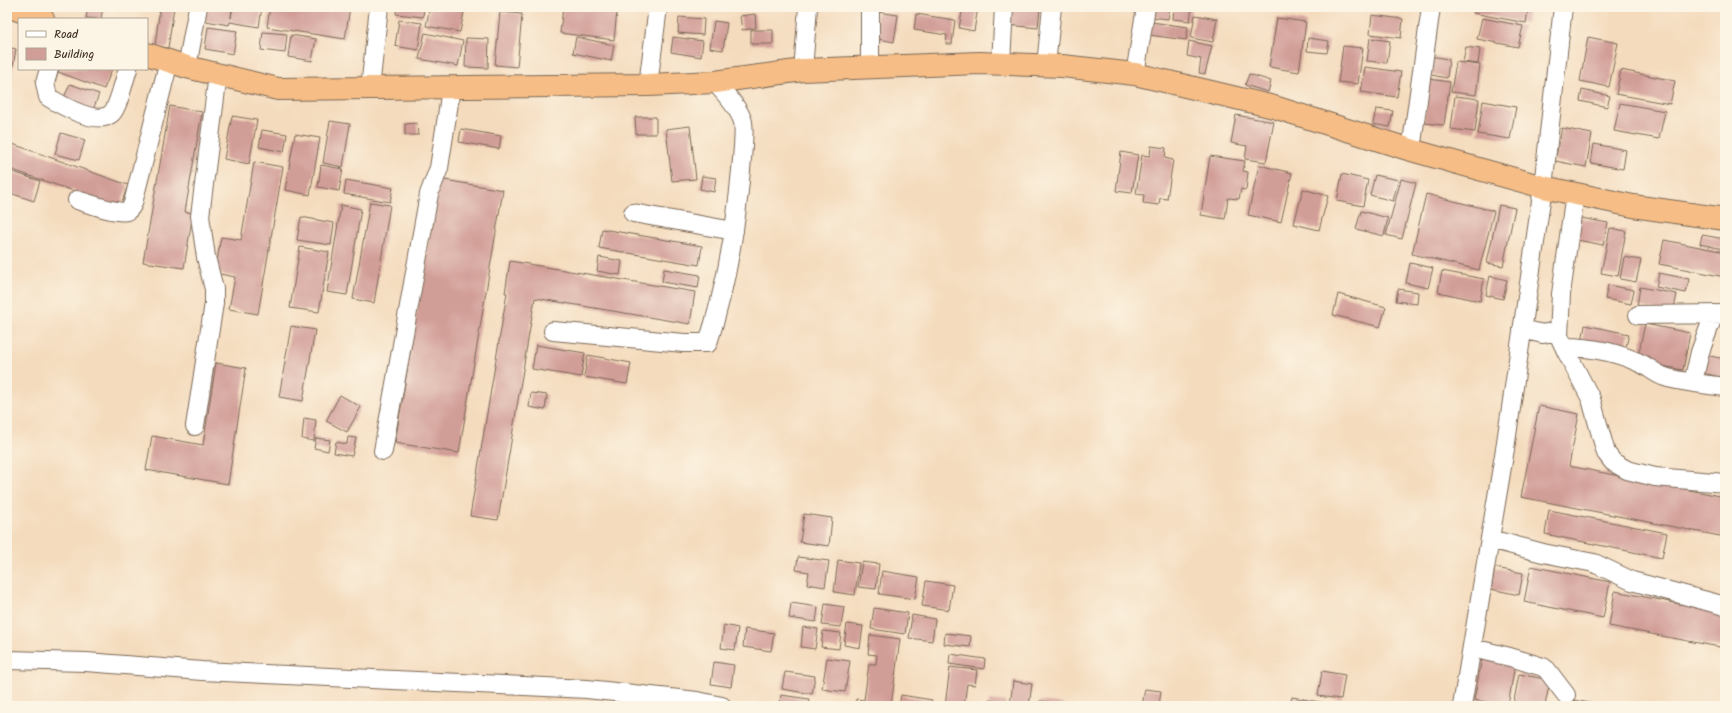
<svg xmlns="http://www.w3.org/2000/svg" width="1732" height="713" font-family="Kalam,sans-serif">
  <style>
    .building { fill: #d19d97 }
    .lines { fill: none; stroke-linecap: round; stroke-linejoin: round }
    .minor-casing { stroke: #7c6856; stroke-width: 20 }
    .highway-casing { stroke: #7c6856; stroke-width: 24 }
    .minor { stroke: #fff; stroke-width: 18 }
    .highway { stroke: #f6be86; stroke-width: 22 }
  </style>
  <rect width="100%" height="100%" fill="#fcf5e5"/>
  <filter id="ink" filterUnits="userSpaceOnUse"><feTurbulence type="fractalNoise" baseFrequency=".025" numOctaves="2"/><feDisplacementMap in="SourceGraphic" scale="8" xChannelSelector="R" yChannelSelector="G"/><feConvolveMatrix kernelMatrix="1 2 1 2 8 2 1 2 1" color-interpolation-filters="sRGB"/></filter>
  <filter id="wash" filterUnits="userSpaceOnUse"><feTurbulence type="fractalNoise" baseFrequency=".012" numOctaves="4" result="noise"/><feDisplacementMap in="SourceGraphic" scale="16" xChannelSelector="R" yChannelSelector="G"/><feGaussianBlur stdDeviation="0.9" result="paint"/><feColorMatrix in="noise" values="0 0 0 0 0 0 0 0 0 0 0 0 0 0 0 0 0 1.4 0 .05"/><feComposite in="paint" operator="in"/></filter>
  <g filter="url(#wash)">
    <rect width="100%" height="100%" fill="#f4dbbd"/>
    <g id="blocks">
      <path class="building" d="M 88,7 L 103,7 L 101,19 L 86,18 Z
        M 111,7 L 132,7 L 131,11 Z
        M 160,7 L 174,7 L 168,48 L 155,46 Z
        M 207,7 L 232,7 L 231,18 L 233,7 L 262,7 L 259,27 L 230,22 L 229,25 L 205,21 Z
        M 270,7 L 350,7 L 345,39 L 267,27 Z
        M 397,7 L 424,7 L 423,17 L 396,14 Z
        M 430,7 L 465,7 L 460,32 L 426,26 Z
        M 563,7 L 590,7 L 617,11 L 614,40 L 560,33 Z
        M 963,7 L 978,7 L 974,31 L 959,28 Z
        M 1010,7 L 1040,8 L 1038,28 L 1008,25 Z
        M 1152,7 L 1170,7 L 1168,19 L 1151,17 Z
        M 1174,7 L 1192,7 L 1190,21 L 1173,19 Z
        M 1474,7 L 1518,7 L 1518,9 L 1528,10 L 1526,23 L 1473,13 Z
        M 500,12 L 522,14 L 517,67 L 495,65 Z
        M 878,12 L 898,15 L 894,42 L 873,38 Z
        M 755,14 L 756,28 L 742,30 L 740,16 Z
        M 916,14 L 955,20 L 952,44 L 946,44 L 947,35 L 914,30 Z
        M 1195,15 L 1217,19 L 1213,42 L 1191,38 Z
        M 1372,15 L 1403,19 L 1401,38 L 1370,34 Z
        M 679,17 L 704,19 L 703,35 L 678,33 Z
        M 1277,18 L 1306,22 L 1299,72 L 1269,67 Z
        M 1482,18 L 1523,26 L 1518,47 L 1477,39 Z
        M 399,20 L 422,23 L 418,50 L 395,46 Z
        M 714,21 L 727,23 L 723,50 L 710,48 Z
        M 1151,22 L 1188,27 L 1186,40 L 1149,35 Z
        M 208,27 L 237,31 L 233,54 L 205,49 Z
        M 751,30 L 773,30 L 773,44 L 751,44 Z
        M 263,32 L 287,34 L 285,53 L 261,50 Z
        M 425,33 L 463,41 L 458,66 L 419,59 Z
        M 291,35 L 316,39 L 312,61 L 288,57 Z
        M 576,37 L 614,45 L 611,61 L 573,53 Z
        M 673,37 L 703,41 L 701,57 L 671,52 Z
        M 1588,37 L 1618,43 L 1609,87 L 1580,81 Z
        M 466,38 L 489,39 L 488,68 L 465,67 Z
        M 1308,38 L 1329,41 L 1327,53 L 1307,51 Z
        M 1370,38 L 1390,41 L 1387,63 L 1367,61 Z
        M 1189,41 L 1212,46 L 1205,74 L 1199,73 L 1201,59 L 1187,56 Z
        M 1343,46 L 1363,48 L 1358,84 L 1338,82 Z
        M 7,47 L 16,49 L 8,95 L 7,95 Z
        M 1466,47 L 1480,49 L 1478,64 L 1463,62 Z
        M 1429,56 L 1449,59 L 1447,78 L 1426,74 Z
        M 1456,62 L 1480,65 L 1476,95 L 1451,92 Z
        M 1365,67 L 1401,72 L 1397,97 L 1361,92 Z
        M 60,69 L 112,69 L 104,89 L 58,72 Z
        M 1621,70 L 1675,81 L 1670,104 L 1616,94 Z
        M 1249,74 L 1271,81 L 1268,92 L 1245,85 Z
        M 1429,79 L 1450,82 L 1444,125 L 1424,123 Z
        M 70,84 L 99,94 L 92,113 L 62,102 Z
        M 1582,90 L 1610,96 L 1607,107 L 1580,101 Z
        M 1455,96 L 1479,99 L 1475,132 L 1451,129 Z
        M 1483,101 L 1516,107 L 1510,139 L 1478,134 Z
        M 1620,103 L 1665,111 L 1659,139 L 1614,131 Z
        M 170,106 L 202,112 L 185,212 L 193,213 L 184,268 L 143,262 Z
        M 1376,109 L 1393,111 L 1390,127 L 1373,124 Z
        M 1236,115 L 1274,122 L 1266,162 L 1245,159 L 1247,146 L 1231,143 Z
        M 232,116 L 257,120 L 249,164 L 224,159 Z
        M 635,117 L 656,117 L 656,134 L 636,134 Z
        M 330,121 L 350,124 L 343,167 L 323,163 Z
        M 417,123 L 418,135 L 405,135 L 405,124 Z
        M 690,126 L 696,179 L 672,181 L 666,129 Z
        M 1562,128 L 1592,134 L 1586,167 L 1555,161 Z
        M 461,129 L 501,136 L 499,149 L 459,142 Z
        M 262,130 L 287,134 L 284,152 L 259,147 Z
        M 61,133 L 85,140 L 79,160 L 55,154 Z
        M 295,134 L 320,138 L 310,195 L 285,190 Z
        M 7,142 L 128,185 L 120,207 L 7,168 Z
        M 1594,144 L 1626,150 L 1623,169 L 1591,163 Z
        M 1151,146 L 1166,148 L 1165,158 L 1173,160 L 1167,199 L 1160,198 L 1159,205 L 1143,203 L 1144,195 L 1136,194 L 1142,155 L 1150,156 Z
        M 1121,152 L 1138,155 L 1132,193 L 1116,191 Z
        M 1210,156 L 1245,161 L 1243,171 L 1248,172 L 1246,190 L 1241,189 L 1239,199 L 1228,198 L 1225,219 L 1201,215 Z
        M 254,162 L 283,167 L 258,314 L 229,309 L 235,277 L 215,273 L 221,237 L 241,240 Z
        M 321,165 L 343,169 L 339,191 L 318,187 Z
        M 1259,165 L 1292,173 L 1281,222 L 1248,215 Z
        M 7,170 L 40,181 L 34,201 L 7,192 Z
        M 1342,174 L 1368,180 L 1363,206 L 1337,201 Z
        M 1375,175 L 1398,180 L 1393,201 L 1370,195 Z
        M 702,176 L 716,178 L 714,192 L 700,189 Z
        M 439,179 L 503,190 L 459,453 L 395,443 Z
        M 1401,179 L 1416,183 L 1402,239 L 1386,235 Z
        M 346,180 L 393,188 L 390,202 L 344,194 Z
        M 1303,189 L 1328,196 L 1319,230 L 1294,224 Z
        M 1426,194 L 1494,211 L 1479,270 L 1412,254 Z
        M 370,202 L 390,205 L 374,303 L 353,299 Z
        M 341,205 L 361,209 L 347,295 L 327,292 Z
        M 1499,205 L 1515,208 L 1503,266 L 1487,263 Z
        M 1361,211 L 1388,218 L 1384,236 L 1356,229 Z
        M 301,217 L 334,223 L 331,245 L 297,240 Z
        M 1576,217 L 1608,223 L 1603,245 L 1572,239 Z
        M 1610,228 L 1626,231 L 1618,276 L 1601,273 Z
        M 602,229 L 702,246 L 699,265 L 599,248 Z
        M 1702,235 L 1725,239 L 1723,249 L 1700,244 Z
        M 1664,240 L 1725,252 L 1725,277 L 1659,264 Z
        M 300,247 L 329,252 L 319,312 L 290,308 Z
        M 599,257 L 622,261 L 620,275 L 597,271 Z
        M 1624,257 L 1641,260 L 1636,282 L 1620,279 Z
        M 510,261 L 695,292 L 690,324 L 535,298 L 498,520 L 470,516 L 507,293 L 505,293 Z
        M 1410,263 L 1433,268 L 1428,288 L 1406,283 Z
        M 664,269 L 700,275 L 698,288 L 662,282 Z
        M 1442,271 L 1484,279 L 1480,301 L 1438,292 Z
        M 1659,273 L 1689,279 L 1686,293 L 1656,287 Z
        M 1490,276 L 1507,280 L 1503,299 L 1486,295 Z
        M 1608,285 L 1634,290 L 1631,304 L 1605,299 Z
        M 1640,287 L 1677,294 L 1673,313 L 1637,306 Z
        M 1398,289 L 1418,292 L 1417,304 L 1396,301 Z
        M 1338,294 L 1386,307 L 1380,327 L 1333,315 Z
        M 1645,324 L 1690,333 L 1683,370 L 1637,361 Z
        M 1585,325 L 1629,334 L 1625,351 L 1582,342 Z
        M 291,326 L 315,330 L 303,401 L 279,397 Z
        M 536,345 L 585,353 L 581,377 L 532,369 Z
        M 588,355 L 631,363 L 627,384 L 584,377 Z
        M 1705,355 L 1725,359 L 1725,378 L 1702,373 Z
        M 216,363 L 246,368 L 228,484 L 146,470 L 152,436 L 203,445 Z
        M 531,393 L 547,395 L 545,410 L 529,407 Z
        M 340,395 L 361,407 L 347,432 L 326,421 Z
        M 1539,406 L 1579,414 L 1569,466 L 1725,497 L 1725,537 L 1521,497 Z
        M 304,418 L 316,420 L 314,441 L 302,439 Z
        M 348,437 L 356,438 L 352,456 L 334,453 L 336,442 L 347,444 Z
        M 316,438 L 330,440 L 328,451 L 314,448 Z
        M 1549,510 L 1667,533 L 1662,558 L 1545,534 Z
        M 804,514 L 832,518 L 829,546 L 800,542 Z
        M 798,557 L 829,561 L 825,587 L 807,584 L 809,572 L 796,570 Z
        M 838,560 L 859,563 L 855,595 L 834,592 Z
        M 862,562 L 879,564 L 876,589 L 858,587 Z
        M 1531,566 L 1610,582 L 1603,618 L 1524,602 Z
        M 1495,568 L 1523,573 L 1519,595 L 1491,589 Z
        M 882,571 L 919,577 L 915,599 L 879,594 Z
        M 926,581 L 953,585 L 949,610 L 922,606 Z
        M 1615,591 L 1725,613 L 1725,648 L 1609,626 Z
        M 791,603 L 818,607 L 816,622 L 789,618 Z
        M 825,604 L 844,607 L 841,627 L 822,625 Z
        M 874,608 L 908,613 L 905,634 L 871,629 Z
        M 912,615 L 935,619 L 932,641 L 909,638 Z
        M 847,624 L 863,626 L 860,648 L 844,645 Z
        M 724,625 L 738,628 L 735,650 L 721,648 Z
        M 803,627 L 818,629 L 815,649 L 801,647 Z
        M 745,629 L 774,633 L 771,651 L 743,647 Z
        M 823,631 L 841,633 L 839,649 L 821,647 Z
        M 945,633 L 971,636 L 970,647 L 944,644 Z
        M 870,635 L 900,639 L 891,706 L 855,706 L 856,699 L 864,700 L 869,664 L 876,664 L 877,655 L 868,654 Z
        M 950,654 L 985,659 L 984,669 L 949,664 Z
        M 827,658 L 850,661 L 845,692 L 822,689 Z
        M 1482,658 L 1515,664 L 1508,706 L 1474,700 Z
        M 714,662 L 734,665 L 731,687 L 711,684 Z
        M 950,667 L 977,670 L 975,685 L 967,684 L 964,706 L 945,706 Z
        M 1322,671 L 1345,675 L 1341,699 L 1318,696 Z
        M 785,672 L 815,676 L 812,694 L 782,689 Z
        M 1519,674 L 1550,680 L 1545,706 L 1513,706 Z
        M 1013,681 L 1032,684 L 1029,706 L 1010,706 Z
        M 1145,689 L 1161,691 L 1159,706 L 1142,706 Z
        M 781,695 L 809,699 L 808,706 L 780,706 Z
        M 901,695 L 932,700 L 931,706 L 899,706 Z
        M 1292,697 L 1336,705 L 1336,706 L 1290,706 Z
        M 989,700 L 1006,702 L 1005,706 L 989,706 Z
        M 1573,700 L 1602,705 L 1602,706 L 1572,706 Z
        M 1040,701 L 1063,704 L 1063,706 L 1039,706 Z"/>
    </g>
  </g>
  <g filter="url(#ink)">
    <use href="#blocks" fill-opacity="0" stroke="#7c6856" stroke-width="1"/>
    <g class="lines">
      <g class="minor-casing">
        <path id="minor" d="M 870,7 L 870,68
          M 1001,63 L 1004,7
          M 1046,65 L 1052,7
          M 187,67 L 198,7
          M 49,69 L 45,83 L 48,97 C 61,105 98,127 112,113 C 119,105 124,80 128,69
          M 803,70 L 808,7
          M 1135,74 L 1146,7
          M 648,85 L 658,7
          M 370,88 L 379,7
          M 1411,150 L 1431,7
          M 1575,193 L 1561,294 L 1559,336 L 1566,351 L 1591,399 L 1606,453 L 1613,462 L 1627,470 L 1655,477 L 1725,483
          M 77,200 C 87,203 118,214 127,211 C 130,209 132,206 133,203 L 169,61
          M 633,213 L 734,231
          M 1638,315 L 1725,314
          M 1522,329 L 1543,334 L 1559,330
          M 553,331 L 684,343 L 708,343 C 726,287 736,228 741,170 C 742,158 745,133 743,122 C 739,107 724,93 715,82
          M 1564,347 C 1592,347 1618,352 1644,365 C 1651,369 1656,374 1665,377 C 1684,383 1705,384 1725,387
          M 1693,382 L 1700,352 L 1714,314
          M 195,426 L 214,303 L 214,289 L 206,257 L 200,216 L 218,74
          M 383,451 L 429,194 L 439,168 L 449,103 L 450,87
          M 1490,539 L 1543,553 L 1594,563 L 1632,581 L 1725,606
          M 1472,648 L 1510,657 L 1543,667 L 1547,670 L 1566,695
          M 7,660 L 86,662 L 202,671 L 587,689 L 697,701 L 722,706
          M 1462,706 L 1505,449 L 1543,187 L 1563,7"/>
      </g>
      <g class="highway-casing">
        <path id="highway" d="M 10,7 L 43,19
          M 147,54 L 187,67 L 278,89 L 648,85 L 715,82 L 803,70 L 979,63 L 1062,66 L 1135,74 L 1274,107 L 1411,150 L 1543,187 L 1633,206 L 1725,219"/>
      </g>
      <use href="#minor" class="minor"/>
      <use href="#highway" class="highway"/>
    </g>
  </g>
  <rect width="1732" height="713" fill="none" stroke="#fcf5e5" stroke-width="24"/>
  <rect x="18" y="18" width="130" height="52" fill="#fcf5e5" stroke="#afa495"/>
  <rect x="26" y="31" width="20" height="6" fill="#ffffff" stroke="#afa495"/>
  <text x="54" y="38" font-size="12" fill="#3b2a1e">Road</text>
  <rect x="26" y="48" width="20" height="12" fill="#d19d97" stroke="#afa495"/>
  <text x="54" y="58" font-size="12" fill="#3b2a1e">Building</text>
</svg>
